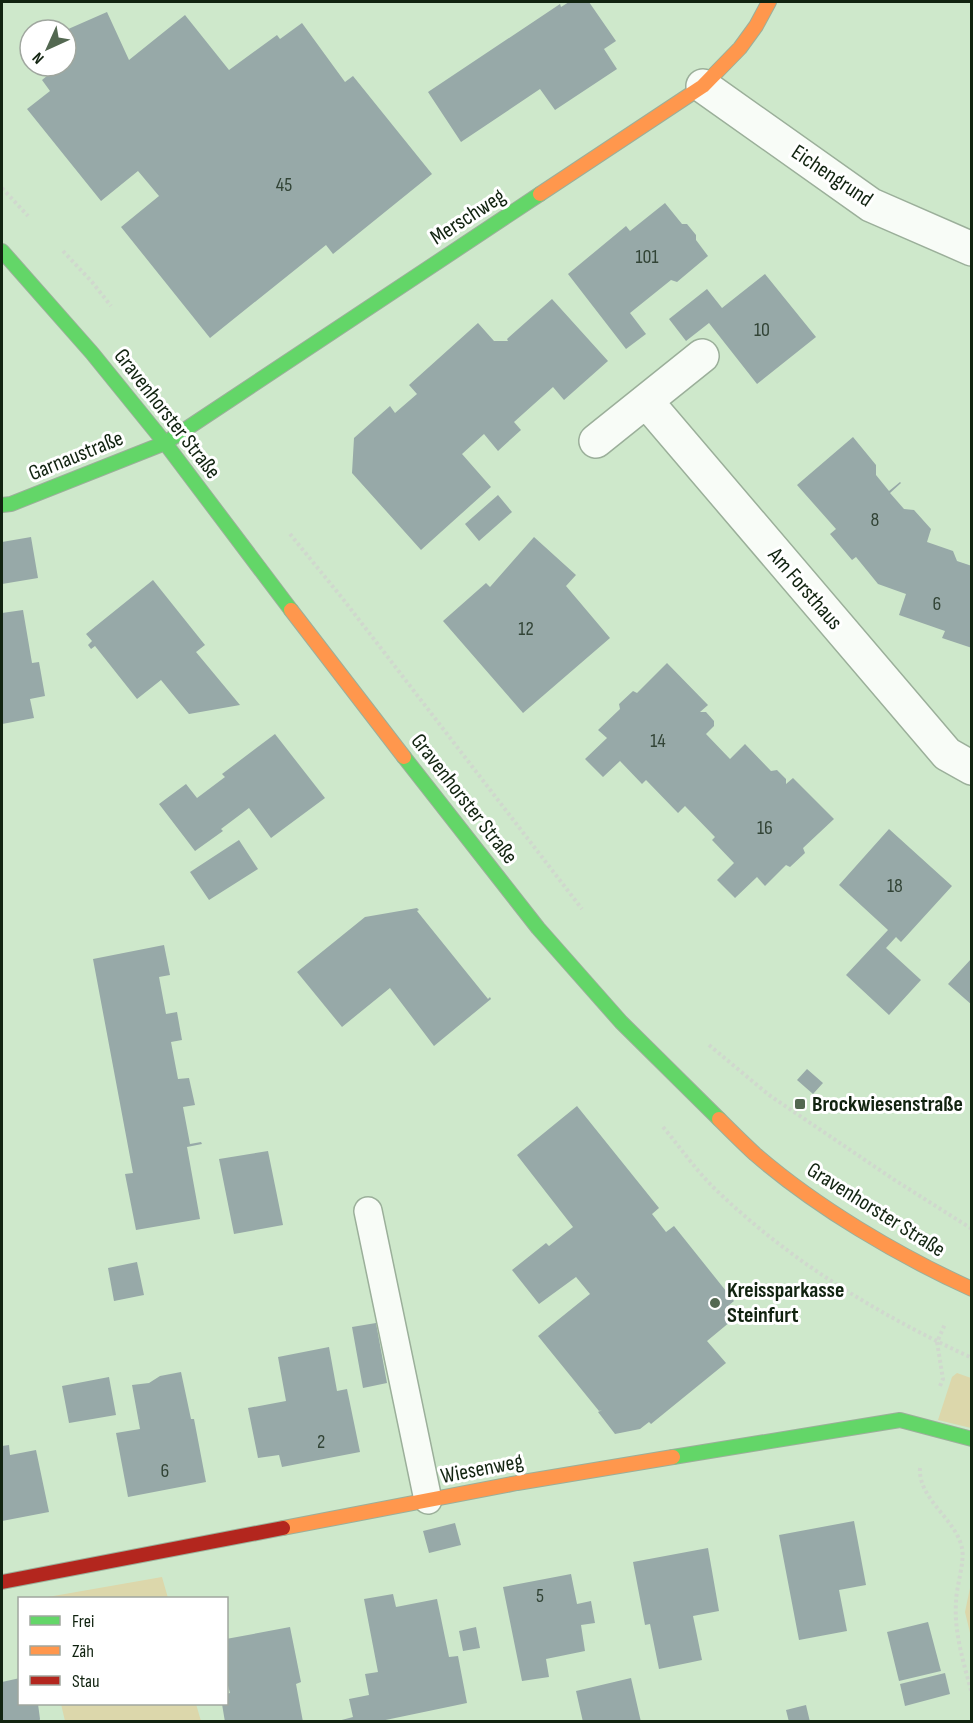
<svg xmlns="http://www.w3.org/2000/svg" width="973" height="1723" font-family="'Sofia Sans Condensed',sans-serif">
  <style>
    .green { fill: #dcd7ab }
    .building { fill: #97a9a8 }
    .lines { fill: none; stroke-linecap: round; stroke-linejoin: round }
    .lane-casing { stroke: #9baf9a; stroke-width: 30 }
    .street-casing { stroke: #9baf9a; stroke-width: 36 }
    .fast-casing { stroke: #9baf9a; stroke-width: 16 }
    .slow-casing { stroke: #9baf9a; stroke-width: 16 }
    .jam-casing { stroke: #9baf9a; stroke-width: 16 }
    .path { stroke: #d0d8ce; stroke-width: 4; stroke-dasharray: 3 3; stroke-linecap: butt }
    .lane { stroke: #f8fcf7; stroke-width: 27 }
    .street { stroke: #f8fcf7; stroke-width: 33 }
    .fast { stroke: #63d668; stroke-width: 14 }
    .slow { stroke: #ff974d; stroke-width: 14 }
    .jam { stroke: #b3261e; stroke-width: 14 }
    .poi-dot { fill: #536851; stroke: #fff; stroke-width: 2 }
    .labels { text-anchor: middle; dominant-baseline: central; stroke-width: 6; stroke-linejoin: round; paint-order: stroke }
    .number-label { font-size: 20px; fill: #324436 }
    .street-label { font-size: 22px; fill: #112310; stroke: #fff }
    .poi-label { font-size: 22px; font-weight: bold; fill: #112310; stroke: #fff; text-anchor: start }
  </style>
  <rect width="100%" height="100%" fill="#cee8cb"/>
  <path class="green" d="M 957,1373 L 971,1378 L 971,1428 L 938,1420 L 952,1377 Z
    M 162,1577 L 168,1598 L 42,1598 Z
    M 971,1583 L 971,1637 L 965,1612 Z
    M 61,1704 L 196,1704 L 201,1721 L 65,1721 Z"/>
  <path class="building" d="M 569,2 L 589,2 L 616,41 L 604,49 L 617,69 L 555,110 L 540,89 L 461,142 L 428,92 L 560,4 L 561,7 Z
    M 107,12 L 129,60 L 185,15 L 229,70 L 277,35 L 280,39 L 302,23 L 345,82 L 353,76 L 432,174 L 333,254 L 326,245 L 210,338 L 121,227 L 159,196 L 138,171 L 101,201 L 27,109 L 50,91 L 42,80 L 59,66 L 66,66 L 66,61 L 71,57 L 66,46 L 66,30 Z
    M 665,203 L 682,224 L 687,224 L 696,235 L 696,240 L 708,256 L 677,282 L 671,280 L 630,313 L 646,334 L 626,349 L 568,274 L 626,226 L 630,231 Z
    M 765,274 L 816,337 L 757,384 L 709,323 L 686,341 L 669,319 L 707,289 L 722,308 Z
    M 552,299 L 608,361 L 564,400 L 553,387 L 514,422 L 521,430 L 498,451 L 484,434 L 462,454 L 491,487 L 421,550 L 352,473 L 354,438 L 390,406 L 395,413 L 417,394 L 409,385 L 478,323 L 494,341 L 508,341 L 507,339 Z
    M 853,437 L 876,465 L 876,475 L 889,491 L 900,482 L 901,483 L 890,493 L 904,509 L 914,510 L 931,529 L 927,542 L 953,551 L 957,561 L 972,566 L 972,648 L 942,638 L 945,631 L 899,615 L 906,594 L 878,584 L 856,557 L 852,560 L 830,534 L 836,529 L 797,485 Z
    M 498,495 L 512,512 L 479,541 L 465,524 Z
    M 31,537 L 38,578 L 2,584 L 2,542 Z
    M 534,537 L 576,575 L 566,586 L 610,638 L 523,713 L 443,621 L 486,583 L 490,587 Z
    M 153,580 L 205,645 L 196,652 L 240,705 L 189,714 L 161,680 L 137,699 L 95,646 L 91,649 L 88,645 L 92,641 L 86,634 Z
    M 23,610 L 32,663 L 39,662 L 45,696 L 30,699 L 34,718 L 2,724 L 2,613 Z
    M 667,663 L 708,705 L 700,712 L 706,712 L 714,721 L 714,726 L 706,734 L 730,759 L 745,744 L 771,771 L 777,770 L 786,779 L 786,784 L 793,778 L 834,819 L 803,848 L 805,853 L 790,867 L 786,865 L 765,886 L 757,877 L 735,898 L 717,880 L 734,863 L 712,840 L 715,837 L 685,806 L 678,813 L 646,780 L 642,784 L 620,761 L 603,777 L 585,759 L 607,738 L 598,730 L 620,709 L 619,704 L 633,691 L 637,693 Z
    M 275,734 L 325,798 L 271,838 L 249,808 L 221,829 L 223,831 L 195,851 L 159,804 L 186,784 L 197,798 L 225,777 L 222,774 Z
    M 889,829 L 952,886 L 901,942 L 896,937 L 886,948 L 921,980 L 889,1015 L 846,975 L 888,930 L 839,885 Z
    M 239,840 L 258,869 L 209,900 L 190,872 Z
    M 417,908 L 419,910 L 417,911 L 488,999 L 490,997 L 491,999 L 434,1046 L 390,988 L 342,1027 L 297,972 L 365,917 Z
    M 164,945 L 170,975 L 159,977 L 166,1014 L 177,1012 L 182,1040 L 171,1042 L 178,1079 L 189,1078 L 195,1105 L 183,1107 L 190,1144 L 201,1142 L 202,1144 L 187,1147 L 200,1219 L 136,1230 L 125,1174 L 133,1173 L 93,959 Z
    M 972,958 L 972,1005 L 948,984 Z
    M 807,1069 L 823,1083 L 813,1094 L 797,1080 Z
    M 577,1106 L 659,1208 L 652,1214 L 666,1232 L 674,1226 L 734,1301 L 728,1306 L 736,1317 L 707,1341 L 726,1363 L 651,1424 L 649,1422 L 640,1429 L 615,1434 L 598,1412 L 602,1410 L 599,1411 L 538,1336 L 590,1294 L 576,1277 L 539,1304 L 512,1270 L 546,1243 L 549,1246 L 573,1227 L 517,1155 Z
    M 268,1151 L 283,1225 L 234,1234 L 219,1159 Z
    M 137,1262 L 144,1295 L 114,1301 L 108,1268 Z
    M 376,1323 L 387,1383 L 363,1388 L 352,1327 Z
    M 329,1347 L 337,1391 L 347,1389 L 360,1452 L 282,1467 L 279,1455 L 258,1458 L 248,1408 L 286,1401 L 278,1357 Z
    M 181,1372 L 191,1419 L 194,1419 L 206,1482 L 128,1497 L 116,1433 L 140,1429 L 132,1385 L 149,1383 L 160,1376 Z
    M 109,1377 L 116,1415 L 69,1423 L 62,1386 Z
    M 9,1445 L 10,1455 L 36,1450 L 49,1512 L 2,1521 L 2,1446 Z
    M 854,1521 L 866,1585 L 839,1590 L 847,1631 L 799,1640 L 779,1535 Z
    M 455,1523 L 461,1545 L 429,1553 L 423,1531 Z
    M 708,1548 L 719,1611 L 693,1616 L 702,1660 L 659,1669 L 650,1624 L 645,1625 L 633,1562 Z
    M 571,1574 L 577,1604 L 591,1601 L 595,1623 L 581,1625 L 585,1651 L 546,1659 L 549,1677 L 522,1681 L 503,1587 Z
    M 393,1594 L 396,1607 L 437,1599 L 449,1657 L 458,1656 L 467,1703 L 376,1722 L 334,1722 L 353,1717 L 349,1699 L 369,1695 L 365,1674 L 378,1672 L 364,1599 Z
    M 928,1622 L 941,1671 L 899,1681 L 887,1632 Z
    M 290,1627 L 301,1682 L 296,1684 L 303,1722 L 225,1722 L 222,1704 L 226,1704 L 226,1694 L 230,1693 L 226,1678 L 226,1639 Z
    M 476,1627 L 480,1648 L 463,1651 L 459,1631 Z
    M 945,1673 L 950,1694 L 905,1706 L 900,1684 Z
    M 20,1678 L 20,1704 L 38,1704 L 40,1719 L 39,1722 L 2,1722 L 2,1682 Z
    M 631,1678 L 641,1722 L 583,1722 L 576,1691 Z
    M 806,1705 L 810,1722 L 789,1722 L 786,1710 Z"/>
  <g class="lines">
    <g class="lane-casing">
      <path id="lane" d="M 368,1211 L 428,1500"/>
    </g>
    <g class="street-casing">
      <path id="street" d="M 703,86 L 871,205 L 972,249
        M 646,401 L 947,754 L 972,768
        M 596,441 L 702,356"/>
    </g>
    <g class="fast-casing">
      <path id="fast" d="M 2,251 L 92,353 L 165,443 L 291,610
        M 2,505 L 11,504 L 165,443 L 540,194
        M 404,757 L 538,928 L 621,1022 L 719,1119
        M 673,1457 L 900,1420 L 972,1439"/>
    </g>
    <g class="slow-casing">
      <path id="slow" d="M 540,194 L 703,86 L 740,48 L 756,26 L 769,2
        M 291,610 L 404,757
        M 719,1119 C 731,1131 743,1143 755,1154 C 816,1207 899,1256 972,1289
        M 283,1528 L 517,1483 L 673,1457"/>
    </g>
    <g class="jam-casing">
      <path id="jam" d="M 2,1582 L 283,1528"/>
    </g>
    <path class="path" d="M 2,188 L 28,216
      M 63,251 L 92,282 L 111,306
      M 290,534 L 343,599 L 582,909
      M 709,1045 L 769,1095 L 893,1179 L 972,1229
      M 663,1127 C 680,1147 695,1169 713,1187 C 788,1260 877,1314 972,1358
      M 940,1386 L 943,1379 L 937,1342 L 945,1324
      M 920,1468 C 918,1499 956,1519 962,1548 C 965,1562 956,1587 956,1603 C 954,1633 964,1664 972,1694"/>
    <use href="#lane" class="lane"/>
    <use href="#street" class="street"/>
    <use href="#fast" class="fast"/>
    <use href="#slow" class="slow"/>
    <use href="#jam" class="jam"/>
  </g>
  <g class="poi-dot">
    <rect x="794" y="1098" width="12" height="12" rx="3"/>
    <circle cx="715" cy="1303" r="6"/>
  </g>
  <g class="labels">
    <g class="number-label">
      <text x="284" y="185">45</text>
      <text x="647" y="257">101</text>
      <text x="762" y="330">10</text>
      <text x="875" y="520">8</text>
      <text x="937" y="604">6</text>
      <text x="526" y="629">12</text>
      <text x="658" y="741">14</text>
      <text x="765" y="828">16</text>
      <text x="895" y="886">18</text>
      <text x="321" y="1442">2</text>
      <text x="165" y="1471">6</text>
      <text x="540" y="1596">5</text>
    </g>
    <g class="street-label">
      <text transform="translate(832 176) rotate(34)">Eichengrund</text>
      <text transform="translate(468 217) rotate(-33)">Merschweg</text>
      <text transform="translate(167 414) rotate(52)">Gravenhorster Straße</text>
      <text transform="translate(76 456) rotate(-22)">Garnaustraße</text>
      <text transform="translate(805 589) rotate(49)">Am Forsthaus</text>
      <text transform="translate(464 799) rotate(52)">Gravenhorster Straße</text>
      <text transform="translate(876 1210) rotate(32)">Gravenhorster Straße</text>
      <text transform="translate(482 1469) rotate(-11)">Wiesenweg</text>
    </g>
    <g class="poi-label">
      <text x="812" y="1104">Brockwiesenstraße</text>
      <text x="727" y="1290">Kreissparkasse<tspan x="727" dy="25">Steinfurt</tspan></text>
    </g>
  </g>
  <rect width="973" height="1723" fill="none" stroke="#112310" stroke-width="6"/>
  <rect x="18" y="1597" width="210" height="108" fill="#ffffff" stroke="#a0a79f" stroke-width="1.5"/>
  <rect x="30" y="1616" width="30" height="9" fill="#63d668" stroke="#a0a79f" stroke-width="1.5"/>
  <text x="72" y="1627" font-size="18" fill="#112310">Frei</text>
  <rect x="30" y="1646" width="30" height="9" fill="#ff974d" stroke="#a0a79f" stroke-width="1.5"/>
  <text x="72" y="1657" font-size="18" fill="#112310">Zäh</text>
  <rect x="30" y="1676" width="30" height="9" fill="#b3261e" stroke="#a0a79f" stroke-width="1.5"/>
  <text x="72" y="1687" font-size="18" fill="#112310">Stau</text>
  <g transform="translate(48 48) rotate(225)"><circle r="28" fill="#ffffff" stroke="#a0a79f" stroke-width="1.5"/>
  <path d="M0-4.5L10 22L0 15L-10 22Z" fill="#536851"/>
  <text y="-9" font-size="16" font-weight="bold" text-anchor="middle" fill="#112310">N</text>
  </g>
</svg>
